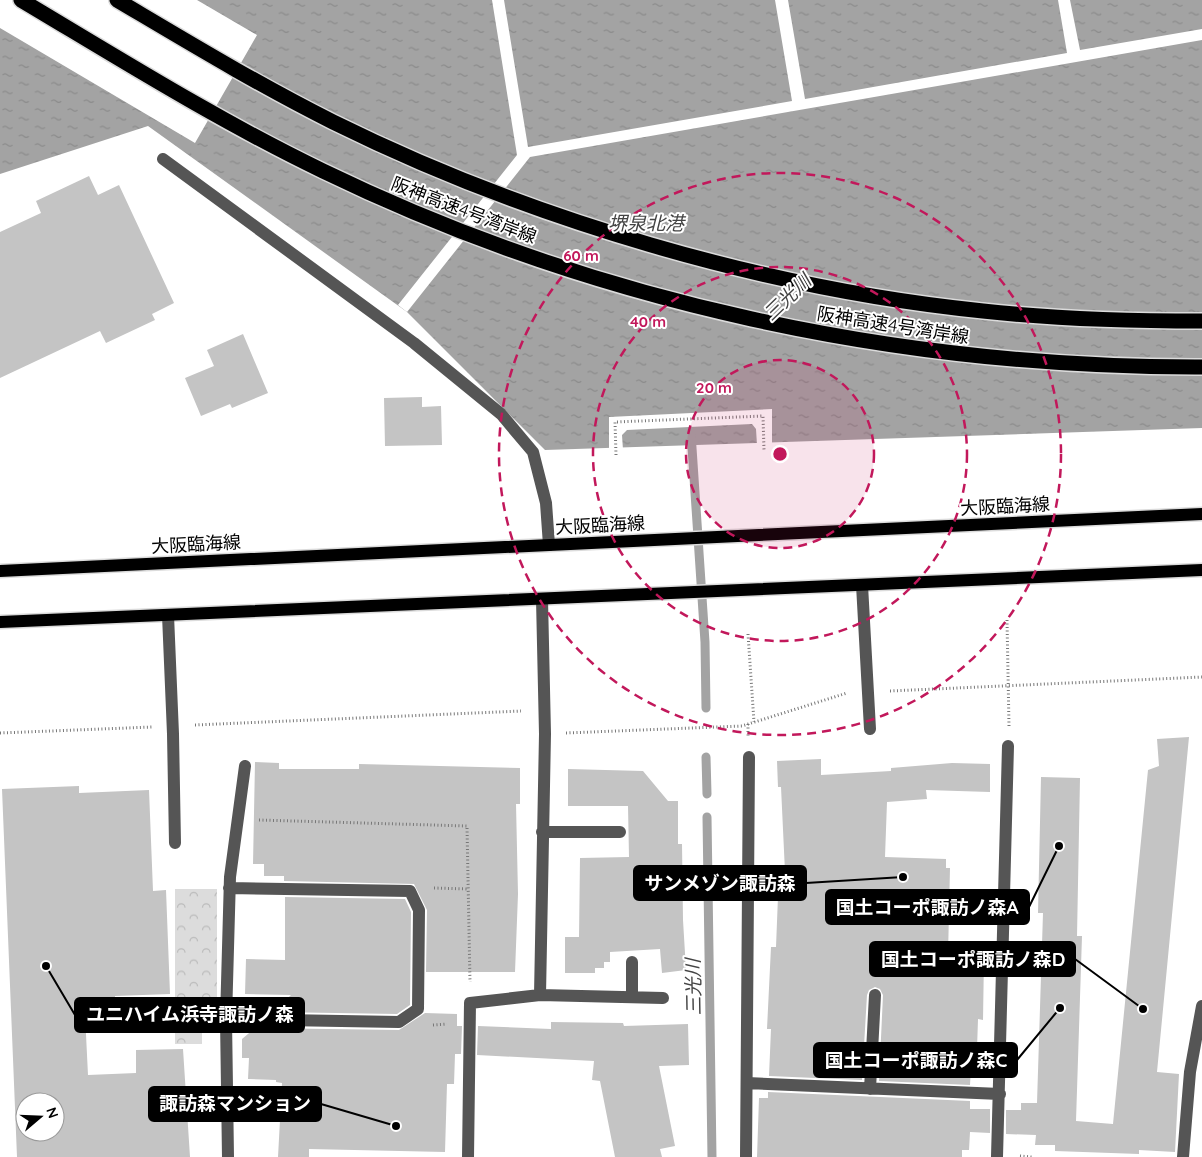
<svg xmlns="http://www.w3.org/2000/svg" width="1202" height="1157" font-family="Quicksand,'Noto Sans JP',sans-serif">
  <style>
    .park { fill: url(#park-crowns) }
    .water { fill: url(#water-ripples) }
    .pier { fill: #fff }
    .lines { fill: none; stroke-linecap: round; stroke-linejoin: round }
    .stream { stroke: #a3a3a3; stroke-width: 9 }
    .building { fill: #c4c4c4; fill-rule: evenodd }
    .major-casing { stroke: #dbdbdb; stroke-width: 15 }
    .highway-casing { stroke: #dbdbdb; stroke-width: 18 }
    .path { stroke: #777; stroke-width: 3; stroke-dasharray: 1 2.5; stroke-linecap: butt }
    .minor { stroke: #555; stroke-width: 12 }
    .major { stroke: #000; stroke-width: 12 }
    .highway { stroke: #000; stroke-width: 15 }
    .ring { fill: none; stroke: #c2185b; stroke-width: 2.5; stroke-dasharray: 9 6 }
    .labels { text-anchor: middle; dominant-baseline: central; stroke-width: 4; stroke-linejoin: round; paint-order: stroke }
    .street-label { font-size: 18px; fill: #000; stroke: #fff }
    .water-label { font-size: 19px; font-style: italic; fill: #444; stroke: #fff }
    .centre { fill: #c2185b; stroke: #fff; stroke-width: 2.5 }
    .ring-label { font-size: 15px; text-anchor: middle; font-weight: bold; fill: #c2185b; stroke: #fff; stroke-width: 4; stroke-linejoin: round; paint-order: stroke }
    .leader { fill: none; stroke: #000; stroke-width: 2 }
    .callout-dot { fill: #000; stroke: #fff; stroke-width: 2 }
    .callout { fill: #000; stroke: #000; stroke-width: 2 }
    .callout-label { font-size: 19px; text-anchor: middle; font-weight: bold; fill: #fff }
  </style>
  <defs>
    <pattern id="park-crowns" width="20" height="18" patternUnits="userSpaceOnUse" patternTransform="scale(1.25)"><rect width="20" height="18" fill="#dcdcdc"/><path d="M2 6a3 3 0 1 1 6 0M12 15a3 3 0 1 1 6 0" fill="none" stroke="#bbb"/></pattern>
    <pattern id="water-ripples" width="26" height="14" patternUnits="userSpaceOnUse" patternTransform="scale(1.25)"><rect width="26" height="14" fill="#a3a3a3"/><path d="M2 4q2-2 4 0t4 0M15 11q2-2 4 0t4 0" fill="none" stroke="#8b8b8b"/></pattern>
  </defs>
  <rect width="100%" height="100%" fill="#fff"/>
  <path class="park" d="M 175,889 L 217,889 L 217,1013 L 202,1013 L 202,1044 L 175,1044 Z"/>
  <path class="water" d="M 0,0 L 1202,0 L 1202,428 L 545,450 L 407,312 L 148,126 L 0,174 Z"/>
  <path class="pier" d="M 0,0 L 197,0 L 257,35 L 195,143 L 0,28 Z
    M 492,0 L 504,0 L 528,147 L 792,101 L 775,0 L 788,0 L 805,99 L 1067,53 L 1058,0 L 1070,0 L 1080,50 L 1202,29 L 1202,40 L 530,157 L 407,312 L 398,305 L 517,155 Z
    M 772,409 L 772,445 L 757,445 L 756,429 L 752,424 L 627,430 L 622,435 L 623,450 L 609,450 L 609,417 Z"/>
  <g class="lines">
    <path class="stream" d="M 691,433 L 705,642 L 706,708
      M 706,757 L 707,794
      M 707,817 L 712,1157"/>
  </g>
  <path class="building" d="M 89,176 L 98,195 L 119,185 L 174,303 L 152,314 L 155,320 L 106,343 L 100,331 L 0,378 L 0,232 L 41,213 L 36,201 Z
    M 243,334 L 268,393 L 232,408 L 230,404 L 201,416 L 185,378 L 214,366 L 207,350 Z
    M 422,397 L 422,407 L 441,406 L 442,445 L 385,446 L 384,398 Z
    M 1189,737 L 1157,1072 L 1179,1074 L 1175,1152 L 1139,1150 L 1139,1154 L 1055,1151 L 1055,1145 L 1035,1145 L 1036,1135 L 1006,1134 L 1006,1110 L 1021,1110 L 1021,1103 L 1037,1103 L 1043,913 L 1038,913 L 1041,777 L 1080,778 L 1077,936 L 1082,936 L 1076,1121 L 1113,1124 L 1148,770 L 1159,766 L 1157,739 Z
    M 821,759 L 821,775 L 891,771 L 891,768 L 952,763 L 990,764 L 990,792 L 926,790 L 927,799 L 887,802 L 885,857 L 946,859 L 946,868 L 950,868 L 948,956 L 984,957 L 983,1020 L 978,1019 L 977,1049 L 972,1049 L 970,1085 L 879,1081 L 883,995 L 880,989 L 875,987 L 869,990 L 867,995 L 862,1080 L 769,1076 L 771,1029 L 767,1029 L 771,947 L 776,947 L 779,871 L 785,872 L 781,787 L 778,787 L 777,761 Z
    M 255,762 L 279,763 L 279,769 L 359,769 L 359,764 L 520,768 L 520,804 L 516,804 L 518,894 L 515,972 L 426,972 L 427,910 L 414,884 L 284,881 L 284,876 L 264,876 L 264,864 L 253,864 Z
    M 568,769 L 643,771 L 668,801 L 678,801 L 678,844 L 682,844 L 683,920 L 686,970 L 662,973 L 660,949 L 610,952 L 610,962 L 604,962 L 604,968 L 595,968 L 595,973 L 565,973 L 565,937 L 579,937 L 580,858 L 629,857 L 628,806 L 568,806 Z
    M 79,786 L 79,793 L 149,790 L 153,891 L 166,890 L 170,994 L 115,996 L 115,1013 L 85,1014 L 88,1075 L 136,1073 L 136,1050 L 183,1049 L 190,1157 L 17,1157 L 2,789 ZM 25,1102 L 55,1102 L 55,1132 L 25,1132 Z
    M 285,897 L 405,899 L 411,912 L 410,1005 L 397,1014 L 273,1012 L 291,995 L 245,994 L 246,959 L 285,960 Z
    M 425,1013 L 457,1014 L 457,1026 L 462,1026 L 461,1054 L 455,1054 L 454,1084 L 447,1084 L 445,1152 L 309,1149 L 309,1157 L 278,1157 L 282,1083 L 276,1082 L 276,1080 L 248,1079 L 249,1058 L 242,1058 L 242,1039 L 255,1028 L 399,1030 Z
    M 551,1022 L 623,1023 L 624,1026 L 688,1024 L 689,1065 L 659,1066 L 675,1146 L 660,1149 L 662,1157 L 615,1157 L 600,1081 L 592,1080 L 594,1061 L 477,1055 L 478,1026 L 551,1029 Z
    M 768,1092 L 970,1101 L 970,1109 L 990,1109 L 990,1133 L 970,1132 L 969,1150 L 962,1150 L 962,1157 L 757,1157 L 759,1098 L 768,1098 Z"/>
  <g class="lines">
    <g class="major-casing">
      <path id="major" d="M 0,571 L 1202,514
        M 0,622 L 1202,570"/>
    </g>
    <g class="highway-casing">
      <path id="highway" d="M 21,0 C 120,59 219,121 323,171 C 595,303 900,368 1202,367
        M 117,0 C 188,42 259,85 333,122 C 529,219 765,289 983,311 C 1056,319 1129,321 1202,321"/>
    </g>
    <path class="path" d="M 616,455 L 615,422 L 763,416 L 764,450
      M 1007,620 L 1009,726
      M 748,634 L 754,722
      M 890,691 L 1202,677
      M 748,724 L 748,737
      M 195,725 L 521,711
      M 0,733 L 152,727
      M 566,733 L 742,726 L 847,693
      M 259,820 L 467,826 L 470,982
      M 434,888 L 468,889
      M 433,1025 L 447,1024
      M 1020,1156 L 1032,1157"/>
    <path class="minor" d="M 163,159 L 414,343 L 501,414 L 533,452 L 546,503 L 549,545
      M 862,585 L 870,729
      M 168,615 L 173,734 L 175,843
      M 542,832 L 620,832
      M 540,995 L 663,998
      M 632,997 L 632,962
      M 226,1019 L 399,1022 L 418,1009 L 419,910 L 410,891 L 229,888
      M 747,1083 L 1000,1094
      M 870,1089 L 875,995
      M 228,1157 L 226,1019 L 230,877 L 245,766
      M 468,1157 L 470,1003 L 540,995 L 545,734 L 542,599
      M 746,1157 L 749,757
      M 997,1157 L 1008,746
      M 1183,1157 L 1190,1072 L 1202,1006"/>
    <use href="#major" class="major"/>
    <use href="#highway" class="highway"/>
  </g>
  <circle cx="780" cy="454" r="94" fill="#c2185b" fill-opacity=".12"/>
  <g class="ring">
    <circle cx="780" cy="454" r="94"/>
    <circle cx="780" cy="454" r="187"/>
    <circle cx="780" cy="454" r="281"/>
  </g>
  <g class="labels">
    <g class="street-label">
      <text transform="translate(464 210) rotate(21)">阪神高速4号湾岸線</text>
      <text transform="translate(893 325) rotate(9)">阪神高速4号湾岸線</text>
      <text transform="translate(1005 506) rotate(-3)">大阪臨海線</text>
      <text transform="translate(600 525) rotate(-3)">大阪臨海線</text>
      <text transform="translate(196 544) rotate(-3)">大阪臨海線</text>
    </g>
    <g class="water-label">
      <text x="646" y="223">堺泉北港</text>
      <text transform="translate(787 297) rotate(-44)">三光川</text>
      <text transform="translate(693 987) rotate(-91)">三光川</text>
    </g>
  </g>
  <circle cx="780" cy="454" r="8" class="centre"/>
  <g class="ring-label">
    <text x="581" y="261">60 m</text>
    <text x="648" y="327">40 m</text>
    <text x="714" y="393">20 m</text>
  </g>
  <path class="leader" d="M903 877L806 883M1059 846L1029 907M1143 1009L1075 959M46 966L75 1015M1060 1008L1017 1060M396 1126L321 1104"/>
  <g class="callout-dot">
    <circle cx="903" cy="877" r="5"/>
    <circle cx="1059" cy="846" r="5"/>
    <circle cx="1143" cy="1009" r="5"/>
    <circle cx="46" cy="966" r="5"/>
    <circle cx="1060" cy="1008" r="5"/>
    <circle cx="396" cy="1126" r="5"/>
  </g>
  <g class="callout">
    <rect x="634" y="866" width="172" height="34" rx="5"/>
    <rect x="826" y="890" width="203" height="34" rx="5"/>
    <rect x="870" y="942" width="205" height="34" rx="5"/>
    <rect x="75" y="998" width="229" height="34" rx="5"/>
    <rect x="814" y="1043" width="203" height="34" rx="5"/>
    <rect x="149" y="1087" width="172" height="34" rx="5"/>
  </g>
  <g class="callout-label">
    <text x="720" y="890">サンメゾン諏訪森</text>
    <text x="927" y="914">国土コーポ諏訪ノ森A</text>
    <text x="973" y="966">国土コーポ諏訪ノ森D</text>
    <text x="190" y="1021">ユニハイム浜寺諏訪ノ森</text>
    <text x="916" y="1067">国土コーポ諏訪ノ森C</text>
    <text x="235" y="1110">諏訪森マンション</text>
  </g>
  <g transform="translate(40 1117) rotate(71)"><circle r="24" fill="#ffffff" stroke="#999999"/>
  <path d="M0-4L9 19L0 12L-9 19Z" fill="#000000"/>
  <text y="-8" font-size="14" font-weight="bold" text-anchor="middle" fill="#000000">N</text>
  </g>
</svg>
